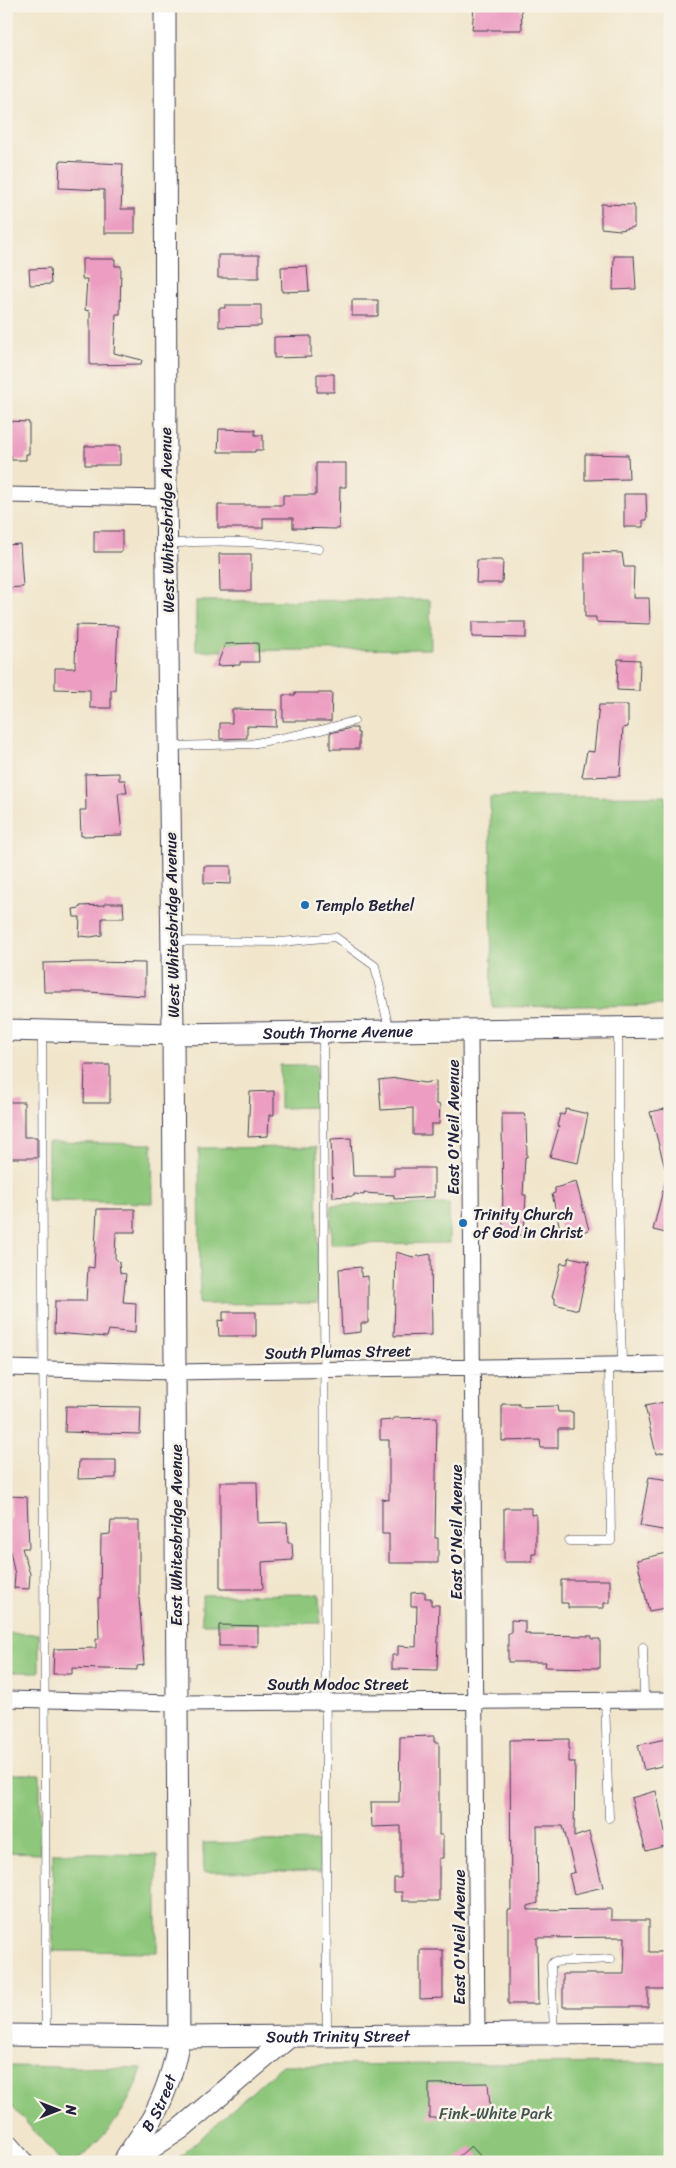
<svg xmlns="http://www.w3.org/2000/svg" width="676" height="2168" font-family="Sriracha,sans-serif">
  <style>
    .green { fill: #8ec77b; stroke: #58745b }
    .building { fill: #ec9dc1 }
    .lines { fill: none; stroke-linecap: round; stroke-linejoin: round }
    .lane-casing { stroke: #413f51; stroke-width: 9 }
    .street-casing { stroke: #413f51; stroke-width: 17 }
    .secondary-casing { stroke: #413f51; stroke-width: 23 }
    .lane { stroke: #fff; stroke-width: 8 }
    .street { stroke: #fff; stroke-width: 15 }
    .secondary { stroke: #fff; stroke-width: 21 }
    .poi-dot { fill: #1f6fb2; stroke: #f7f3e8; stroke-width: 2 }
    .labels { text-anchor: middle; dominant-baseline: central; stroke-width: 5; stroke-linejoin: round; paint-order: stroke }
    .street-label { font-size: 16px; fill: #22223b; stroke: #f7f3e8 }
    .poi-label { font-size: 16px; fill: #22223b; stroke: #f7f3e8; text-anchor: start }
    .park-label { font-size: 16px; fill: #42544e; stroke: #f7f3e8 }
  </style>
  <rect width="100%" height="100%" fill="#f7f3e8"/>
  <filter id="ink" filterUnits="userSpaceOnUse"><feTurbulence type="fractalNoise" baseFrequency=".02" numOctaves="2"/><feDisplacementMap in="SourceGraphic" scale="10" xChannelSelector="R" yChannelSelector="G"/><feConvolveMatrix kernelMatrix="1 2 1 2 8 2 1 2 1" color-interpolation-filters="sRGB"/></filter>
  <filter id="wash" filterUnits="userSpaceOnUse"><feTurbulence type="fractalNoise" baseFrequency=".0096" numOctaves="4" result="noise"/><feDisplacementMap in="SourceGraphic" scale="20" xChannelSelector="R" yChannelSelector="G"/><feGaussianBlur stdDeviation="1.12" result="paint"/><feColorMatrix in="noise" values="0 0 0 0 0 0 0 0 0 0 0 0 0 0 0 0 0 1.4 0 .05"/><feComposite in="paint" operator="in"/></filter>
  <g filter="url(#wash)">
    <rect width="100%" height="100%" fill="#f1e6cc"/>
    <path class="green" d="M 430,600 L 431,649 L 196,651 L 196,601 Z
      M 666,796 L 668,1003 L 666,1005 L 492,1007 L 490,797 Z
      M 280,1065 L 316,1065 L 317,1107 L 280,1108 Z
      M 48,1142 L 152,1144 L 153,1203 L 48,1201 Z
      M 317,1147 L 318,1303 L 200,1304 L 199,1148 Z
      M 449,1204 L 449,1243 L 331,1244 L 331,1205 Z
      M 319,1594 L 320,1623 L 202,1624 L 202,1595 Z
      M 6,1633 L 39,1634 L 39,1672 L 6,1672 Z
      M 6,1774 L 40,1774 L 40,1853 L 6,1852 Z
      M 321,1841 L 321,1871 L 204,1872 L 203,1843 Z
      M 53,1853 L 157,1855 L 157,1952 L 53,1951 Z
      M 670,2063 L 670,2162 L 174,2162 L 282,2065 Z
      M 6,2066 L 142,2068 C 128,2110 109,2133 76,2162 L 62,2162 L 6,2100 Z"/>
    <g id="blocks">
      <path class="building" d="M 474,6 L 521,6 L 522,30 L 472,30 Z
        M 60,161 L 123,164 L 121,209 L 135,209 L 135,233 L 104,233 L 104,190 L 59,188 Z
        M 601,204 L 634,205 L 634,227 L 620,230 L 601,228 Z
        M 218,255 L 259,255 L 259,278 L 218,278 Z
        M 614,256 L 634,256 L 636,289 L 613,290 Z
        M 82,259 L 115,259 L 115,266 L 121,266 L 120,314 L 116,314 L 114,353 L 142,360 L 141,364 L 90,365 L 90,311 L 85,310 L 87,279 L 82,279 Z
        M 307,266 L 309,291 L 282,292 L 281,267 Z
        M 50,268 L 51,284 L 30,285 L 29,269 Z
        M 352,300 L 378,300 L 378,316 L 352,316 Z
        M 225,305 L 261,305 L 261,326 L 219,327 L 219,308 L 225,308 Z
        M 311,336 L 311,357 L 274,358 L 274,337 Z
        M 317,374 L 334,374 L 334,392 L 317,392 Z
        M 7,421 L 29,422 L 29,454 L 26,454 L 26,460 L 11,460 L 11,455 L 6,455 Z
        M 219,429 L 255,430 L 255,435 L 263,435 L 263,450 L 255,450 L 255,452 L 218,452 Z
        M 85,446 L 120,446 L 120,465 L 85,465 Z
        M 585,454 L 628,455 L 629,479 L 585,480 Z
        M 316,463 L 346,463 L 346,487 L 340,487 L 339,529 L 293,528 L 293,518 L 263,518 L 263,528 L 218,528 L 218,505 L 283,505 L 283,495 L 316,495 Z
        M 624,494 L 646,494 L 647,520 L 643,520 L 643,527 L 624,527 Z
        M 94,531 L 122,531 L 122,552 L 94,552 Z
        M 20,544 L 23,587 L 6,588 L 6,545 Z
        M 585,552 L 622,553 L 624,567 L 634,567 L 633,598 L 649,598 L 650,624 L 596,622 L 596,617 L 585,617 Z
        M 219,554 L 251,554 L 251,591 L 220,591 Z
        M 477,560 L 503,560 L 502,583 L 476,583 Z
        M 472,622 L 526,622 L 526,638 L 472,637 Z
        M 76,625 L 118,626 L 115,690 L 111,690 L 111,708 L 90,708 L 90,690 L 55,689 L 55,668 L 75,668 Z
        M 258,643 L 259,662 L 240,662 L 240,665 L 217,666 L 225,644 Z
        M 618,659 L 640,660 L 639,691 L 617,690 Z
        M 295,693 L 332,693 L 331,721 L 283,721 L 283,695 L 295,695 Z
        M 599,705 L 628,705 L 628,727 L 623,728 L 620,776 L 582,777 L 587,751 L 594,752 Z
        M 232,709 L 277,710 L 276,727 L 247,726 L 247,738 L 220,739 L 220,723 L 232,723 Z
        M 351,728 L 357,728 L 357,733 L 359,733 L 359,749 L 330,749 L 330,733 Z
        M 119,773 L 119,780 L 125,780 L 127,793 L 118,793 L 122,835 L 81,836 L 80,810 L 86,810 L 85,774 Z
        M 204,866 L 231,866 L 231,884 L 204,883 Z
        M 105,903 L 123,903 L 124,918 L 102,918 L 102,935 L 91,937 L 79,936 L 80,917 L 74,917 L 73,909 L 80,908 L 80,906 L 105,905 Z
        M 90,962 L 145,963 L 145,996 L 89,992 L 44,992 L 43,963 Z
        M 85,1065 L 110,1065 L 110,1103 L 84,1103 Z
        M 397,1078 L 424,1083 L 436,1081 L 436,1104 L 440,1105 L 439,1124 L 431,1124 L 431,1135 L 413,1135 L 413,1108 L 381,1110 L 379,1080 Z
        M 274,1091 L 274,1115 L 269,1115 L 268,1136 L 248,1137 L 250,1092 Z
        M 6,1102 L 24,1102 L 24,1137 L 37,1137 L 37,1158 L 6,1158 Z
        M 670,1108 L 670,1167 L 665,1168 L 650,1112 Z
        M 566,1109 L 588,1114 L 578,1163 L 550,1157 L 559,1127 L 557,1126 L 560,1114 L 564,1115 Z
        M 502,1114 L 524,1114 L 526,1120 L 527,1157 L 525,1157 L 523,1195 L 526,1195 L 524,1235 L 503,1235 Z
        M 351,1138 L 353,1176 L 394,1176 L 394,1168 L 434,1168 L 434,1197 L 394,1199 L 394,1195 L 364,1193 L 364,1195 L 354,1194 L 354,1196 L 333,1197 L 331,1139 Z
        M 576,1182 L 589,1230 L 568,1236 L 566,1231 L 561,1233 L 552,1194 L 555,1193 L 555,1188 Z
        M 665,1182 L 670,1182 L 670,1234 L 653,1230 Z
        M 97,1209 L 135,1209 L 135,1232 L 116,1232 L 115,1258 L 119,1262 L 120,1273 L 126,1274 L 123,1302 L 136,1303 L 135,1333 L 109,1330 L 107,1337 L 54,1333 L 55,1301 L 86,1301 L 88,1267 L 94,1268 Z
        M 396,1252 L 413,1257 L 431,1254 L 432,1335 L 394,1336 Z
        M 569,1257 L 589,1261 L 578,1310 L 555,1304 L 555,1298 L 552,1297 L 561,1263 L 567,1264 Z
        M 361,1267 L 361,1277 L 368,1276 L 368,1323 L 361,1323 L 361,1332 L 342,1334 L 339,1269 Z
        M 223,1312 L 256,1312 L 256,1336 L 219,1336 L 218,1320 L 223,1321 Z
        M 670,1401 L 670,1451 L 656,1454 L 645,1406 Z
        M 502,1404 L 519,1404 L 519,1407 L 557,1406 L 558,1412 L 573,1412 L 573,1429 L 558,1429 L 558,1448 L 541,1448 L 540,1440 L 502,1441 Z
        M 66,1406 L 141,1407 L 140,1434 L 65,1432 Z
        M 437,1417 L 435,1538 L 438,1538 L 438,1563 L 389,1563 L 389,1534 L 382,1534 L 382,1499 L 389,1500 L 389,1440 L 380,1440 L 380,1421 L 393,1420 L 393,1418 Z
        M 79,1460 L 116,1460 L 116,1478 L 78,1479 Z
        M 649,1477 L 670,1480 L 670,1521 L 668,1531 L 640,1526 Z
        M 220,1482 L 257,1482 L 258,1523 L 287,1522 L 288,1543 L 292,1543 L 293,1560 L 262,1562 L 263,1589 L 220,1589 Z
        M 11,1496 L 27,1497 L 29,1548 L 22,1548 L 30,1574 L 29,1589 L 14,1588 L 15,1575 L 10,1551 L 6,1551 L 6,1520 L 10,1519 Z
        M 504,1508 L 531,1508 L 531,1515 L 536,1514 L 536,1554 L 532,1554 L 532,1562 L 504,1562 Z
        M 111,1521 L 139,1521 L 139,1597 L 144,1665 L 137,1666 L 137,1670 L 72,1668 L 72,1674 L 53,1674 L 54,1649 L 96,1648 L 96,1639 L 99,1639 L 98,1598 L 100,1598 L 101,1535 L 110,1534 Z
        M 667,1553 L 670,1564 L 670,1607 L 649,1611 L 637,1560 Z
        M 561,1580 L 610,1580 L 610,1603 L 604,1603 L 604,1608 L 568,1608 L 568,1603 L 561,1603 Z
        M 425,1592 L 425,1598 L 431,1598 L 431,1605 L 439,1605 L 437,1670 L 392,1669 L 392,1655 L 398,1655 L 398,1646 L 416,1647 L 417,1606 L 411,1606 L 411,1593 Z
        M 511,1620 L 525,1621 L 525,1633 L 529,1633 L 529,1635 L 592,1636 L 592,1639 L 600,1639 L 600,1668 L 545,1667 L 546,1662 L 508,1662 L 508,1633 L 511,1633 Z
        M 219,1625 L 258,1626 L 258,1646 L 219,1646 Z
        M 434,1736 L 434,1742 L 439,1742 L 439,1835 L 443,1835 L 443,1858 L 439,1858 L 439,1901 L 402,1901 L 402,1892 L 394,1892 L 394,1878 L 401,1878 L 401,1826 L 372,1827 L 371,1802 L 399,1802 L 400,1737 Z
        M 670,1738 L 670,1764 L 644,1770 L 638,1745 Z
        M 569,1739 L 569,1762 L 575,1762 L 574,1837 L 589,1832 L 603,1887 L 574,1894 L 569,1874 L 575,1872 L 563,1826 L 537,1826 L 538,1903 L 528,1906 L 528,1910 L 611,1909 L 611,1920 L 649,1920 L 649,1952 L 667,1952 L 667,1961 L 670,1961 L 670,1989 L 648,1989 L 648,2007 L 563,2007 L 563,1974 L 624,1974 L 625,1937 L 537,1938 L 538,2004 L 508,2004 L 508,1910 L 511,1910 L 510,1740 Z
        M 656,1791 L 668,1845 L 646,1851 L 631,1798 Z
        M 420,1950 L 443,1950 L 443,1998 L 420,1999 Z
        M 488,2083 L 491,2117 L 429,2118 L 429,2084 Z
        M 471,2146 L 486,2162 L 452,2162 Z"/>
    </g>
  </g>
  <g filter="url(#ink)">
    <use href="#blocks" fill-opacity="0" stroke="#413f51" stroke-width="1"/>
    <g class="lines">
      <g class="lane-casing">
        <path id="lane" d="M 167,544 C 221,539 265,542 319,549
          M 171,746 L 251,744 L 321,730 L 354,721
          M 174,941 L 281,942 L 335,937 L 375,966 L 389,1029
          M 618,1030 L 618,1184 L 622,1365
          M 42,1033 L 46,2034
          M 323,1034 L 327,2035
          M 569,1541 L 611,1541 L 609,1365
          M 643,1647 L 644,1700
          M 605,1700 L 609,1818
          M 554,2033 L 551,1965 L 553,1962 L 611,1959"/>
      </g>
      <g class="street-casing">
        <path id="street" d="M 6,495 L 166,498
          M 470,1030 L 477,2034
          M 6,1368 L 175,1372 L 670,1364
          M 6,1699 L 176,1703 L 670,1700
          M 6,2139 L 26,2162"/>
      </g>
      <g class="secondary-casing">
        <g id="secondary">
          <path id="s1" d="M 6,1030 L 173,1034 L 670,1027"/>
          <path id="s2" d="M 6,2035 L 179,2037 L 670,2033"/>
          <path id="s3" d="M 124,2162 C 132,2147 143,2134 152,2119 C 166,2093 175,2066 179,2037 L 173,1034 L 166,498 L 165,6"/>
          <path d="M 130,2162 L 180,2129 L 290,2036"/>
        </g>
      </g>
      <use href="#lane" class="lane"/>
      <use href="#street" class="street"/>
      <use href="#secondary" class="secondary"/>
    </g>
  </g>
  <g class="poi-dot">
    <circle cx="305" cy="905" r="5"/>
    <circle cx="463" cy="1223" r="5"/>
  </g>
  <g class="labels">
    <g class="street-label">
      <text transform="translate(167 520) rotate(-91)">West Whitesbridge Avenue</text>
      <text transform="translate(172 925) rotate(-91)">West Whitesbridge Avenue</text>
      <text stroke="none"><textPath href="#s1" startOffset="332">South Thorne Avenue</textPath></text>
      <text transform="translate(453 1127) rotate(-90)">East O'Neil Avenue</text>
      <text transform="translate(338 1352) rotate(-1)">South Plumas Street</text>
      <text transform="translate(456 1532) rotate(-90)">East O'Neil Avenue</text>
      <text transform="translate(176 1535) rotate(-90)">East Whitesbridge Avenue</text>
      <text x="338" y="1684">South Modoc Street</text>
      <text transform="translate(459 1937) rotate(-90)">East O'Neil Avenue</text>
      <text stroke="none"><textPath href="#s2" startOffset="332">South Trinity Street</textPath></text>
      <text stroke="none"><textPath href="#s3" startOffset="69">B Street</textPath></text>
    </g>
    <g class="poi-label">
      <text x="315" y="905">Templo Bethel</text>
      <text x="473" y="1214">Trinity Church<tspan x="473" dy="18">of God in Christ</tspan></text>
    </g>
    <g class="park-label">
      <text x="496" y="2113">Fink-White Park</text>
    </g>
  </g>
  <rect width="676" height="2168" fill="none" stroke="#f7f3e8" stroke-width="25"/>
  <g transform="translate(58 2110) rotate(90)" stroke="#f7f3e8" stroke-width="4" paint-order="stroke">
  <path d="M0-4L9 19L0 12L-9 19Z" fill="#22223b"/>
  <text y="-8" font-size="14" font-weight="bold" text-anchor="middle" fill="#22223b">N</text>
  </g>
</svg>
